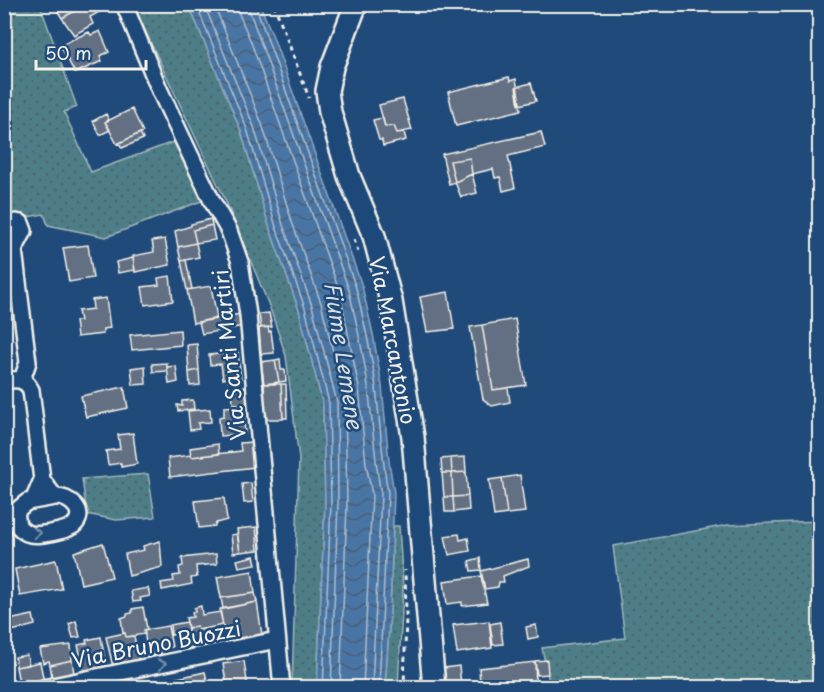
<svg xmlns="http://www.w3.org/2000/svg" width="824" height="692" font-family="'Playpen Sans',sans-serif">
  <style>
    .green { fill: url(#green-dots); stroke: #a1b7b8; stroke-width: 1.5 }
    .water { fill: url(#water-waves); stroke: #8da7bf; stroke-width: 1.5 }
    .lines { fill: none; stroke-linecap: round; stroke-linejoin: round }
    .shore { stroke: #b0bfcd; stroke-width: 1.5 }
    .building { fill: #647083; stroke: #f4f1e8; stroke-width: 1.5 }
    .minor-casing { stroke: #f4f1e8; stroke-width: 20 }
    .secondary-casing { stroke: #f4f1e8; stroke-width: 26 }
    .path { stroke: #f4f1e8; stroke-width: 3; stroke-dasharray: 4.5 4.5; stroke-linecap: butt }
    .minor { stroke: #1f4a7a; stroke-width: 15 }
    .secondary { stroke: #1f4a7a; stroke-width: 21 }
    .oneway { stroke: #748da6 }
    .labels { text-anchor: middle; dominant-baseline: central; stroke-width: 5; stroke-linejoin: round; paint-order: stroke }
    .street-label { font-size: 21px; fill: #f4f1e8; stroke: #1f4a7a }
    .water-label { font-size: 22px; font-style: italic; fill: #dadede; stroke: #1f4a7a }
  </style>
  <defs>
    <pattern id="green-dots" width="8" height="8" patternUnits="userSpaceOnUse" patternTransform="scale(1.5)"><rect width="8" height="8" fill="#4e7d87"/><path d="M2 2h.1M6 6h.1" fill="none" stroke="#4c656a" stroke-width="1.8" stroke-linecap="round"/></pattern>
    <pattern id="water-waves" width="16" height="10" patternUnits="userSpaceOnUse" patternTransform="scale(1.5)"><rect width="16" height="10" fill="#4975a4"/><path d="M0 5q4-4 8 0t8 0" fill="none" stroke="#495e75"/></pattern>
  </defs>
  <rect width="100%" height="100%" fill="#1f4a7a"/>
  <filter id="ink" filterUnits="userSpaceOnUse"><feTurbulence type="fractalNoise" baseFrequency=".0167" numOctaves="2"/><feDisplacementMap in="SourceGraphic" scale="12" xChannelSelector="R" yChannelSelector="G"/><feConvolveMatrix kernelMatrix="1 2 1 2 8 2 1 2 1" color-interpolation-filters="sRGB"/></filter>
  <g filter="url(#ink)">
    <path class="green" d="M 5,5 L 40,5 L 77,107 L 64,112 L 91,172 L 176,141 L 204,200 L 106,237 L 48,225 L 44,214 L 5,221 Z
      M 133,5 L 189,5 L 241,131 L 270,229 L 299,310 L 323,405 L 325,503 L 317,687 L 292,687 L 299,459 L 286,356 L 270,308 L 228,206 Z
      M 148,474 L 155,517 L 116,520 L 87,514 L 82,479 Z
      M 819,521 L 819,687 L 550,687 L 542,648 L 625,638 L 613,546 L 728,525 Z
      M 393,526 L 399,526 L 403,590 L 398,687 L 385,688 L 390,611 Z"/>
    <path class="water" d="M 189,5 L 260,5 L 272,34 L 362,286 L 373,334 L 382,386 L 389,461 L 394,493 L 390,611 L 385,687 L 317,687 L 325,503 L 323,405 L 299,310 L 270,229 L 241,131 Z"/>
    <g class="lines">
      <path class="shore" d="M 196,4 L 247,129 L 276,227 L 305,308 L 329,403 L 331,503 L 323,688
        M 204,4 L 254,127 L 283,225 L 312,306 L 337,402 L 338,503 L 331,688
        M 214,4 L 262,124 L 292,222 L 321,303 L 345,400 L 347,504 L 340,688
        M 238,4 L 239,14 L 251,42 L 340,293 L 359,388 L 366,464 L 372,494 L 363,688
        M 247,4 L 349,290 C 356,322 364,354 368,387 C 373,422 374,458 381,494 L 372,688
        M 255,4 L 356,288 C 364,321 372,354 376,388 C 380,423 382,458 388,493 L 379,688"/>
    </g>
    <path class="building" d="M 60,4 L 88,4 L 62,18 L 55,7 Z
      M 88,4 L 97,4 L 101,11 L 90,17 L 93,24 L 74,35 L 62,18 Z
      M 100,31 L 109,52 L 100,56 L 102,61 L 75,73 L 60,45 L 89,32 L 91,35 Z
      M 509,77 L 510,81 L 516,79 L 521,110 L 456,126 L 448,92 Z
      M 531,83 L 536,101 L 519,105 L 516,87 Z
      M 403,99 L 412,130 L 397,133 L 394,126 L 385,127 L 379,105 Z
      M 132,109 L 143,132 L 117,144 L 105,122 Z
      M 106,114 L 109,120 L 105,122 L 110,130 L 100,135 L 93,121 Z
      M 383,118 L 385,127 L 394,126 L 397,133 L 404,132 L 406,140 L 383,146 L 382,140 L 379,140 L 373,120 Z
      M 541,132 L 545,147 L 508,156 L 515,188 L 503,191 L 500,177 L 495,178 L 493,169 L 472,174 L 470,158 L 450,161 L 455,182 L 449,184 L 442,154 Z
      M 140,133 L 143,139 L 122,148 L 119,143 Z
      M 470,158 L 472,174 L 455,182 L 450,161 Z
      M 472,174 L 477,193 L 461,197 L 455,182 Z
      M 211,219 L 212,225 L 193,230 L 196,243 L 178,247 L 175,231 L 191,226 L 191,224 Z
      M 212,225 L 215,240 L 196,243 L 193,230 Z
      M 165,239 L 170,265 L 135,272 L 133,256 L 154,252 L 152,241 Z
      M 196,243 L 199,257 L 181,261 L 178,247 Z
      M 88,245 L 93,278 L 69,282 L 63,248 Z
      M 133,258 L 135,270 L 118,273 L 116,262 Z
      M 186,260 L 192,289 L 187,290 L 181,261 Z
      M 170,276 L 173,301 L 145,305 L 142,287 L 159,285 L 158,278 Z
      M 211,286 L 217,318 L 193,323 L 187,290 Z
      M 448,292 L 454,329 L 427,332 L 420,297 Z
      M 106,298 L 110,328 L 103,329 L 103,334 L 77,337 L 75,321 L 80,321 L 78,311 L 93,309 L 92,300 Z
      M 269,313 L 272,327 L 261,328 L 259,314 Z
      M 240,314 L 243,326 L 224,330 L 222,318 Z
      M 222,318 L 224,330 L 202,334 L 199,322 Z
      M 515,319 L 526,385 L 493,390 L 482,325 Z
      M 482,325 L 493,390 L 508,388 L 510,402 L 492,406 L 483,399 L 470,327 Z
      M 268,327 L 269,332 L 271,331 L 274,353 L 261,354 L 259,328 Z
      M 180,330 L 181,345 L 132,350 L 130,335 Z
      M 197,344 L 199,370 L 189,372 L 187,345 Z
      M 238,352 L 241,380 L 228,381 L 227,378 L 223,379 L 221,364 L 210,365 L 209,355 Z
      M 280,359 L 281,370 L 285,370 L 286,381 L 279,382 L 275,360 Z
      M 275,360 L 279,382 L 264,384 L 261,362 Z
      M 167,363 L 167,371 L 153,372 L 152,364 Z
      M 145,366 L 146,384 L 133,385 L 131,368 Z
      M 176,366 L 178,382 L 169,384 L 167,367 Z
      M 199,370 L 200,385 L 190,386 L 189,372 Z
      M 264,384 L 281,384 L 283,419 L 265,419 Z
      M 281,384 L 286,384 L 287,418 L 283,418 Z
      M 124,387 L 128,408 L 86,417 L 81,396 Z
      M 246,387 L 248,403 L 233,404 L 232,388 Z
      M 193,400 L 194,409 L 178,411 L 177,405 L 182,406 L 182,401 Z
      M 243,406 L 245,434 L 220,436 L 219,417 L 224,416 L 224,407 Z
      M 210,409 L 211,422 L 198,423 L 199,429 L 190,430 L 188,411 Z
      M 133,433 L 137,464 L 121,467 L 121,463 L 108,465 L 106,451 L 120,449 L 118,435 Z
      M 252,442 L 255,467 L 170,477 L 168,458 L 191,455 L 191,457 L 241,451 L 240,443 Z
      M 218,444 L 219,454 L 191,457 L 190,448 Z
      M 465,457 L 466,472 L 452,473 L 451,458 Z
      M 451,458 L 452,473 L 442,473 L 441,459 Z
      M 466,472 L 468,496 L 453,497 L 452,473 Z
      M 442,473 L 452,473 L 453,497 L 444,497 Z
      M 520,475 L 525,512 L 507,514 L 502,478 Z
      M 502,478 L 507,514 L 494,516 L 489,480 Z
      M 251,483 L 253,502 L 244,503 L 242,484 Z
      M 468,496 L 469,510 L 454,512 L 453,497 Z
      M 444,497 L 453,497 L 454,512 L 445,512 Z
      M 224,498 L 227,520 L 216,523 L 215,526 L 199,528 L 195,501 Z
      M 256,527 L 258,550 L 240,552 L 237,529 Z
      M 237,534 L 240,552 L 233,553 L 231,535 Z
      M 459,534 L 460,540 L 468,538 L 470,551 L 449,555 L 445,536 Z
      M 160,541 L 162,567 L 129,576 L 125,554 L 144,550 L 143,546 Z
      M 103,543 L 112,577 L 81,584 L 74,552 Z
      M 216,554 L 217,564 L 196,566 L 197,577 L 191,578 L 192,584 L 162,590 L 161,583 L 174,581 L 173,576 L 180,575 L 179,567 L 183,566 L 182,558 Z
      M 254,556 L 256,564 L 239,567 L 237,560 Z
      M 480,558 L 481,570 L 471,571 L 469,561 Z
      M 528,559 L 529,566 L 503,576 L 504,582 L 499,582 L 498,587 L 485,589 L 481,571 Z
      M 56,560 L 62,589 L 20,596 L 15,569 Z
      M 252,571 L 255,593 L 221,598 L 217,577 Z
      M 481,576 L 487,603 L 462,606 L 462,602 L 447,604 L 444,581 Z
      M 148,588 L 150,596 L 140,598 L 141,601 L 133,602 L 131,591 Z
      M 255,593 L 257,602 L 223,609 L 221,598 Z
      M 257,602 L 262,635 L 238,638 L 237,629 L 224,631 L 220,609 Z
      M 201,606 L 202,615 L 220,612 L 223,625 L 198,630 L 197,626 L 188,628 L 186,618 L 193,617 L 192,612 L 195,612 L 194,608 Z
      M 143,607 L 147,629 L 144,630 L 145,634 L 126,637 L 125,633 L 123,633 L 121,618 L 127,616 L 127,614 L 132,613 L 132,609 Z
      M 33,615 L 35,625 L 4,633 L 4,621 Z
      M 76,621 L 80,637 L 73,638 L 69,624 Z
      M 489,621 L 492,648 L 457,653 L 453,625 Z
      M 187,622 L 188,632 L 171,635 L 170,625 Z
      M 500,622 L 503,644 L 493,645 L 490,624 Z
      M 536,625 L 538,637 L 528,639 L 526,627 Z
      M 168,626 L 172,647 L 160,648 L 161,654 L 148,656 L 144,630 Z
      M 197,626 L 198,630 L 203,629 L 205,641 L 193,643 L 194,647 L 182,650 L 179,634 L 188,632 L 188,628 Z
      M 125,633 L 126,637 L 134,636 L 139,661 L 113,667 L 106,637 Z
      M 101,637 L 106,667 L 84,672 L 78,645 L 87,643 L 86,640 Z
      M 71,645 L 72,660 L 50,665 L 49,661 L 43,663 L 40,649 Z
      M 27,655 L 29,665 L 16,667 L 15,657 Z
      M 72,660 L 74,674 L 53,682 L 50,665 Z
      M 547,660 L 548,674 L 537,675 L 535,661 Z
      M 244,661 L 248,688 L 227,688 L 223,664 Z
      M 40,662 L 45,687 L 20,688 L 16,667 Z
      M 535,662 L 536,688 L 482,688 L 480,683 L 479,668 Z
      M 459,666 L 461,684 L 447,686 L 444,668 Z
      M 205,672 L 209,688 L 166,688 L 164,681 Z
      M 147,683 L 147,688 L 121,688 L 121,684 Z"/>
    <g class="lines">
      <g class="minor-casing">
        <path id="minor" d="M 124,4 L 160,91 L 212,201 L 229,231 L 240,262 L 248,315 L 282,688
          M 14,250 L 24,231 L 21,223 L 16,222 C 5,229 8,240 14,250 L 28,362 L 22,380
          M 4,381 C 16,379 25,378 31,390 L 42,480
          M 33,501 L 42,480 L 55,497 C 69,496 87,511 75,524 C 70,531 38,536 30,534 C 25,533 22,530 18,526 L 16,511 L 27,502 L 55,497
          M 43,688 L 277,640"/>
      </g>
      <g class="secondary-casing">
        <path id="secondary" d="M 356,4 L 332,67 L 327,91 L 330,112 L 349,176 L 374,236 L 391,301 L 413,437 L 434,688"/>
      </g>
      <path class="path" d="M 274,4 L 309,98
        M 354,239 L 358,252
        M 404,688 L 406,616 L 405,570"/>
      <use href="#minor" class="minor"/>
      <use href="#secondary" class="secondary"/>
    </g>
    <defs><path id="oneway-chevron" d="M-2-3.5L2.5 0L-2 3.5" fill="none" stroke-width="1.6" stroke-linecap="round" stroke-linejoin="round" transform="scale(1.5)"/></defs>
    <g class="oneway">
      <use href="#oneway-chevron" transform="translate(37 533)"/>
      <use href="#oneway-chevron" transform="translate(162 664) rotate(-11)"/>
    </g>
  </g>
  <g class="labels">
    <g class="street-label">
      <text transform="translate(394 340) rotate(79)">Via Marcantonio</text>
      <text transform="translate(228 355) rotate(-96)">Via Santi Martiri</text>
      <text transform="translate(156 643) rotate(-11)">Via Bruno Buozzi</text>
    </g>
    <g class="water-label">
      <text transform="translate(345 355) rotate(81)">Fiume Lemene</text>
    </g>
  </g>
  <rect width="824" height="692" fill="none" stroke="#1f4a7a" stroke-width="24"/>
  <rect x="12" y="12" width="800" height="668" fill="none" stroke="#f4f1e8" stroke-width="2" filter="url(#ink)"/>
  <path d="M36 60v9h110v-9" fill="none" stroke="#f4f1e8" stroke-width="3"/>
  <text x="45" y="60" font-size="18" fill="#f4f1e8" stroke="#1f4a7a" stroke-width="4.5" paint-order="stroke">50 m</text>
</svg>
